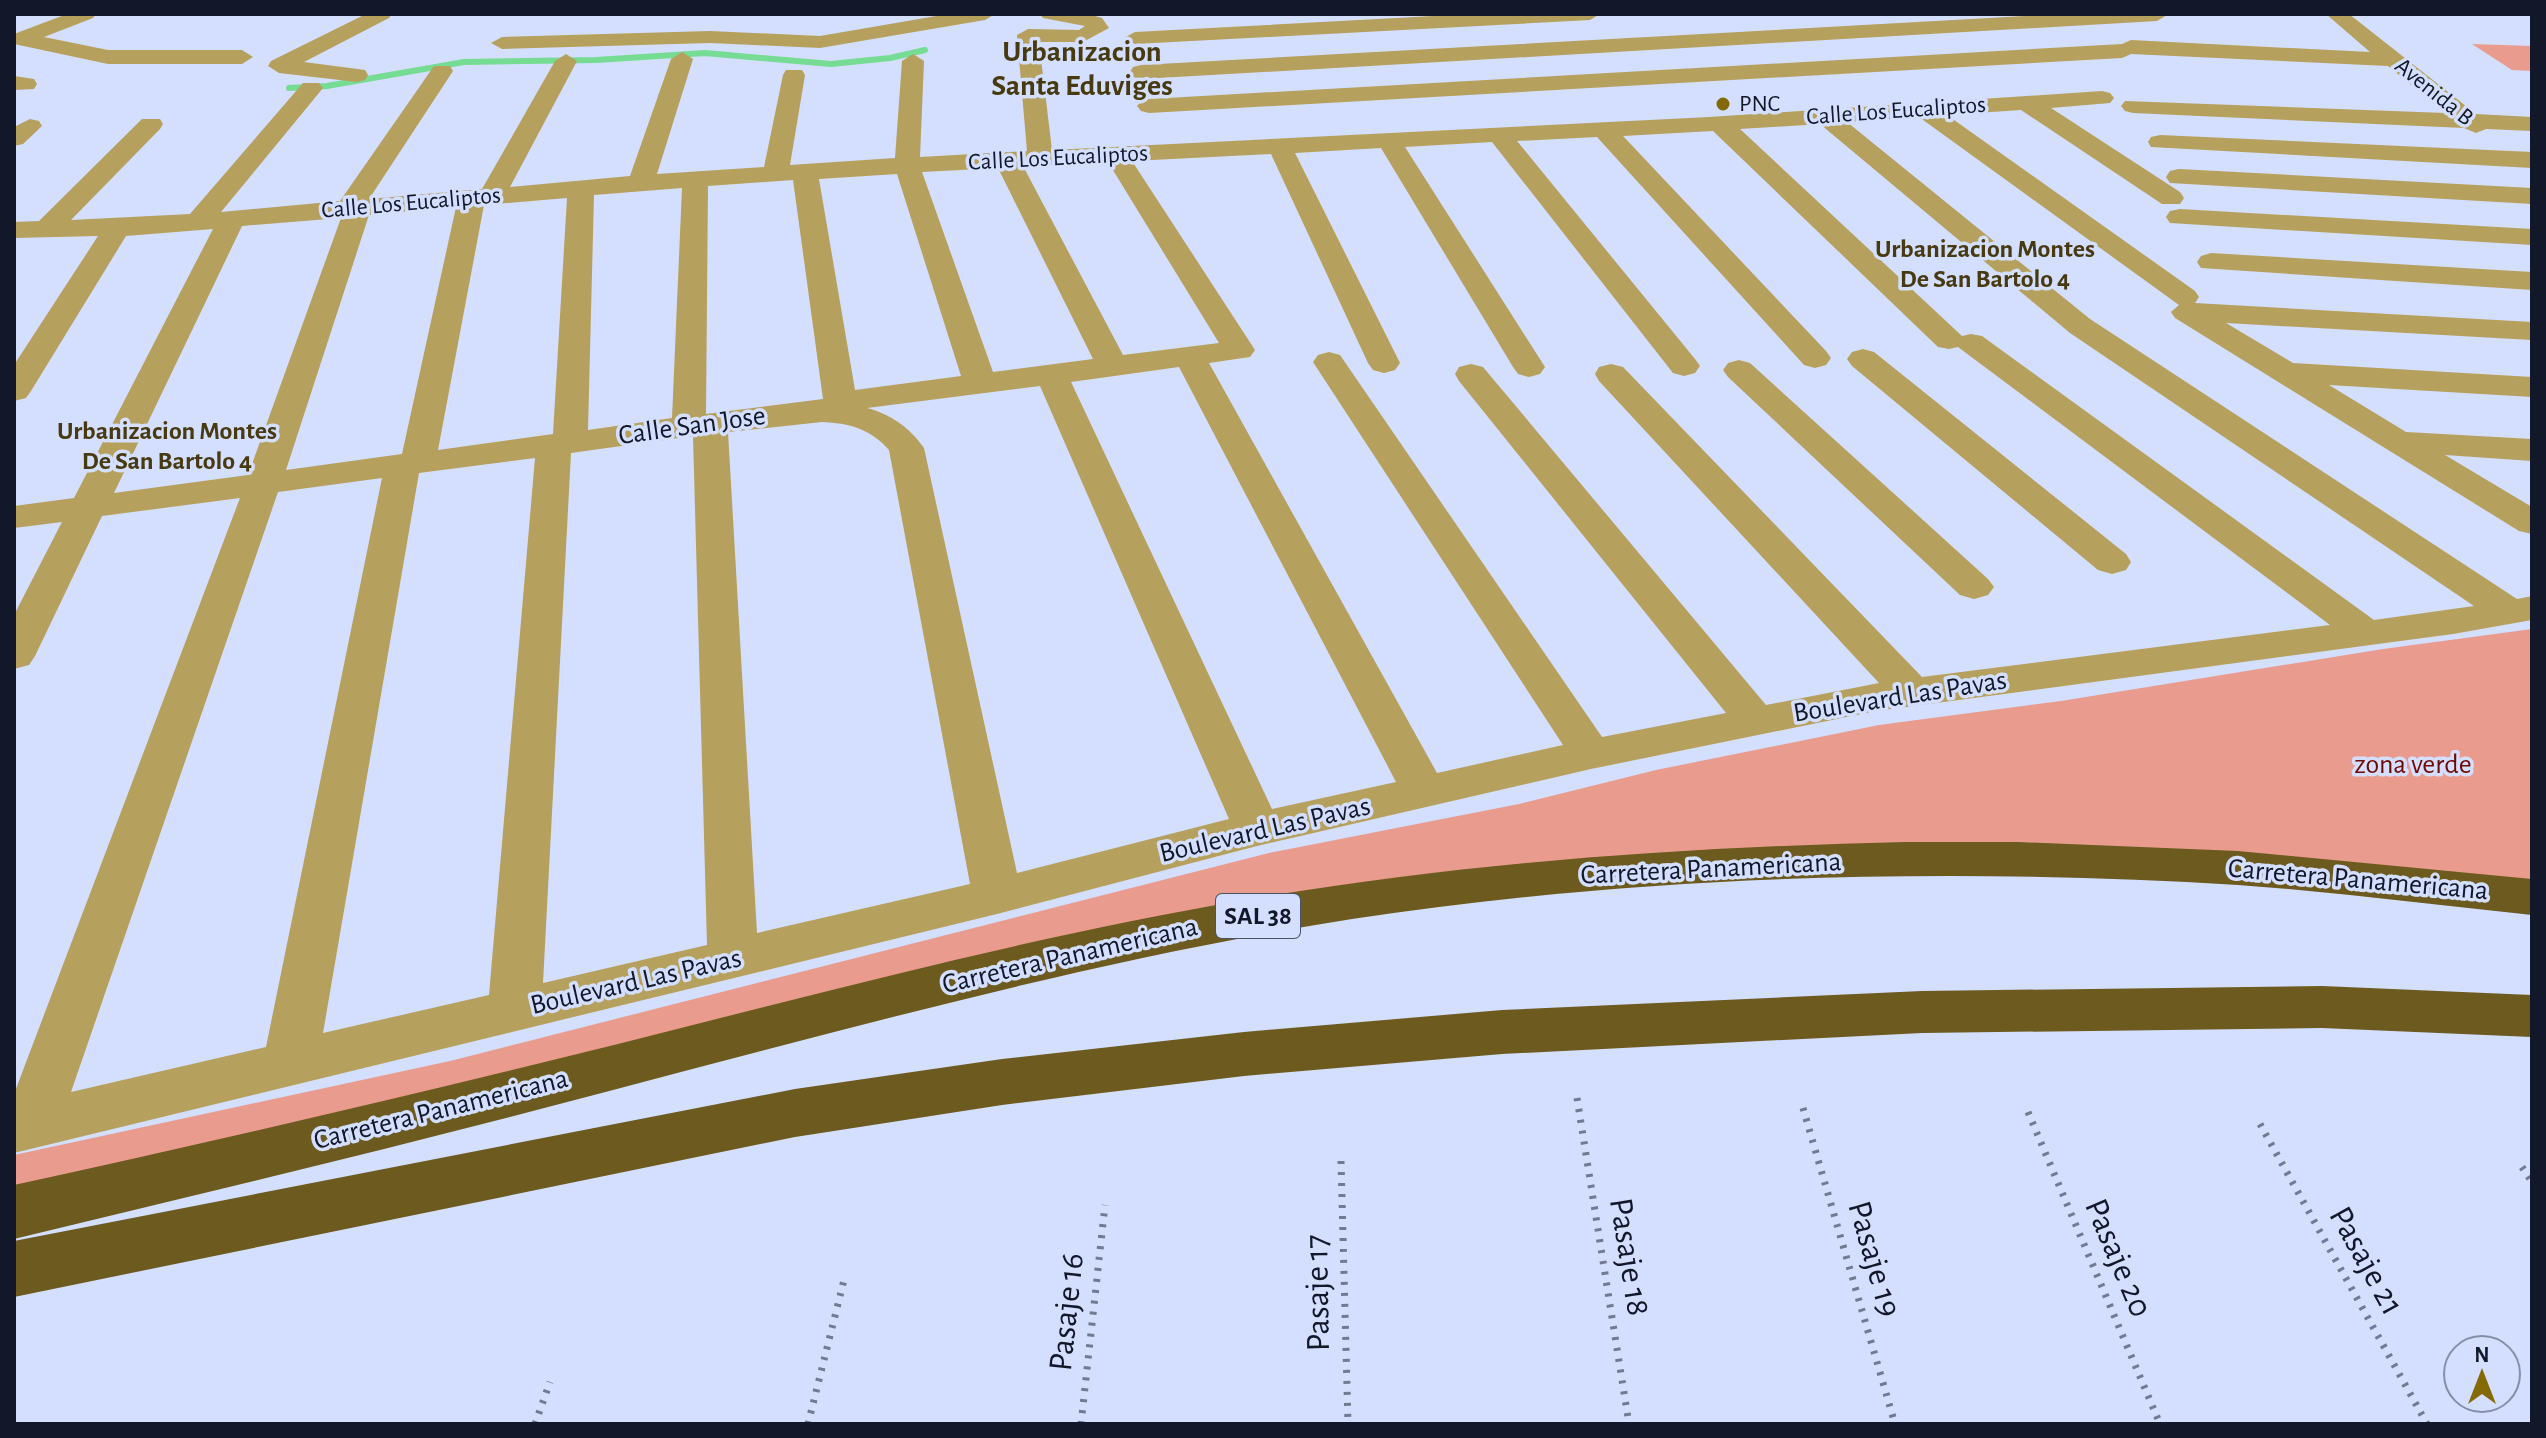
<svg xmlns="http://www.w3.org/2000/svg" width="2546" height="1438" font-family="'Alegreya Sans',sans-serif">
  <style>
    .green { fill: #e99c8e }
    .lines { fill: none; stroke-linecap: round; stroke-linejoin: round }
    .stream { stroke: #76dc93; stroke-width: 6 }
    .path { stroke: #727992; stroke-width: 7; stroke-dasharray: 3 8; stroke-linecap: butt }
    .minor { fill: #b6a05d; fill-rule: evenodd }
    .highway { fill: #6c5a1f; fill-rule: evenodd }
    .poi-dot { fill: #846a04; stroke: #d4defe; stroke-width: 3 }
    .labels { text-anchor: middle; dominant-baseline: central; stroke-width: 7; stroke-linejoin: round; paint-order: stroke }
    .far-street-label { font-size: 24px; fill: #121729; stroke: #d4defe }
    .far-poi-label { font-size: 24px; fill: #121729; stroke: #d4defe; text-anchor: start }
    .far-neighbourhood-label { font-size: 26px; font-weight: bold; fill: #473a11; stroke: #d4defe }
    .shield { fill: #d4defe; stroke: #4c5369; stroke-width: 2 }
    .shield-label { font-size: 26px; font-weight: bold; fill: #121729 }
    .street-label { font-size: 28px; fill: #121729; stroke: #d4defe }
    .park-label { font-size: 28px; fill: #700800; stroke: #d4defe }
    .far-district-label { font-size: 30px; font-weight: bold; fill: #473a11; stroke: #d4defe }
    .near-street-label { font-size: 34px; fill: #121729; stroke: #d4defe }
  </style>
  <rect width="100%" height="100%" fill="#d4defe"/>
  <path class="green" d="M 2472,44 L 2532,46 L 2532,71 L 2512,70 Z
    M 2532,629 L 2532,898 L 2079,861 L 1361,900 L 14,1212 L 14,1155 L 450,1061 L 1269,853 L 1519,804 L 1656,770 L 1879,725 L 2061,701 L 2383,649 Z"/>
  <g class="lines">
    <path class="stream" d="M 289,88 L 327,86 L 464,62 L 596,60 L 705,53 L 831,64 L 890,58 L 925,50"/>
    <path class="path" d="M 1577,1098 L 1629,1424
      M 1803,1108 L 1895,1424
      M 2028,1112 L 2160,1424
      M 2260,1124 L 2427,1424
      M 1341,1161 L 1348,1424
      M 2522,1167 L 2532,1182
      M 535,1424 L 550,1382
      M 808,1424 L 844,1280
      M 1081,1424 L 1105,1205"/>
    <path class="minor" d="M 67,14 L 96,14 L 93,18 L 44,37 L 108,50 L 242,50 L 253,57 L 242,64 L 108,64 L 14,44 L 14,34 Z
      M 366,14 L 392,14 L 389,18 L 304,62 L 365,70 L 368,75 L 365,80 L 357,82 L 279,73 L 268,66 L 271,61 Z
      M 948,14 L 995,14 L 985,20 L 820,48 L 710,43 L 502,49 L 491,43 L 502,37 L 710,31 L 820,36 Z
      M 1040,14 L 1095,16 L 1102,18 L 1109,28 L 1083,42 L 1039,42 L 1052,150 L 1709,117 L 2102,91 L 2110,93 L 2114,98 L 2110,103 L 2051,108 L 2180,192 L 2184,198 L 2180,204 L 2162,204 L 2021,110 L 1947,115 L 2195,291 L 2199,297 L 2195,303 L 2532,322 L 2532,340 L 2226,323 L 2293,363 L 2532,377 L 2532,397 L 2329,385 L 2406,432 L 2532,439 L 2532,461 L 2445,455 L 2532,507 L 2532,534 L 2519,531 L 2175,318 L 2171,312 L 2179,305 L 1919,117 L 1847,122 L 2090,319 L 2517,599 L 2532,596 L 2532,620 L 2453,634 L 1876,711 L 1591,769 L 1257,846 L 997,914 L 14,1153 L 14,1094 L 240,498 L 102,516 L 35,656 L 29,665 L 14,669 L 14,615 L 62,522 L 14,528 L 14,506 L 74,498 L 213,229 L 126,236 L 31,391 L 26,398 L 14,401 L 14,365 L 98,236 L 14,238 L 14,222 L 39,221 L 142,119 L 160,119 L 163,124 L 160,129 L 71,220 L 190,214 L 303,83 L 319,83 L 323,88 L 221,212 L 340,201 L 434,66 L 450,66 L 453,71 L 369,199 L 482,189 L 555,61 L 566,54 L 577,61 L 510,187 L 630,176 L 671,59 L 682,52 L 693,59 L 657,174 L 764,167 L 783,75 L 786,70 L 802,70 L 805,75 L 790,165 L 895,158 L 902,61 L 913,54 L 924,61 L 920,157 L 1027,151 L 1017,35 L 1028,29 L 1079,30 L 1085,26 L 1043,18 ZM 1820,124 L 2070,333 L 2474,606 L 2374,620 L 1982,336 L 1971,334 L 1962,336 L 1740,129 ZM 1713,131 L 1938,347 L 1949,349 L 1958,347 L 2330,625 L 1922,677 L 1623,367 L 1611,364 L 1599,367 L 1595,374 L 1599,381 L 1879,683 L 1766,705 L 1483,367 L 1471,364 L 1459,367 L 1455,374 L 1459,381 L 1726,713 L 1602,737 L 1340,355 L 1329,352 L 1318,355 L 1313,362 L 1563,745 L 1437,773 L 1209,363 L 1250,357 L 1255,350 L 1132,161 L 1271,154 L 1368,363 L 1373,370 L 1384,373 L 1395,370 L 1400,363 L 1295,153 L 1381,148 L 1513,367 L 1518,374 L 1529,377 L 1540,374 L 1545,367 L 1405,147 L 1492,142 L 1673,373 L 1684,376 L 1695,373 L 1700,366 L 1695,359 L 1517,141 L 1597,137 L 1804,365 L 1815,368 L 1826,365 L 1831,358 L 1826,351 L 1623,136 ZM 1108,162 L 1219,343 L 1123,355 L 1023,166 ZM 998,168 L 1093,359 L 993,372 L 922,172 ZM 897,174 L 961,376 L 855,390 L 819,179 ZM 793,180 L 823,399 L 706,414 L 708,186 ZM 682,188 L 672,418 L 588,430 L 594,195 ZM 567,198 L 553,434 L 438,450 L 484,205 ZM 456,207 L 402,454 L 286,470 L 369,215 ZM 341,218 L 248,475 L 114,493 L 242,226 ZM 1179,367 L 1396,782 L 1272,809 L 1071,382 ZM 1040,386 L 1229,819 L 1017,873 L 924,448 C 909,427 892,415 867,408 ZM 822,422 C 849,423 871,429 889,450 L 970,884 L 757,933 L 728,432 ZM 693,436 L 707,945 L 543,983 L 571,453 ZM 535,458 L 489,995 L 323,1033 L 419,473 ZM 382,478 L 266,1047 L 71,1092 L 278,492 Z
      M 1471,14 L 1600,14 L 1590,20 L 1135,44 L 1124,38 L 1135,32 Z
      M 2063,14 L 2167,15 L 2157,21 L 1141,79 L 1133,77 L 1130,72 L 1133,67 L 1141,65 Z
      M 2326,14 L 2349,14 L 2476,114 L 2532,117 L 2532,131 L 2486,129 L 2476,133 L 2464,128 L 2133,113 L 2125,111 L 2121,106 L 2125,101 L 2445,113 L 2388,66 L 2131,54 L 2122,58 L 1149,113 L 1141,111 L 1137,106 L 1141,101 L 1149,99 L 2122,44 L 2131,40 L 2370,52 Z
      M 14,76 L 34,79 L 37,84 L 34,89 L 14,90 Z
      M 30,119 L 39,121 L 42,126 L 23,144 L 14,146 L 14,127 Z
      M 2160,135 L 2532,152 L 2532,168 L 2151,147 L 2148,142 L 2151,137 Z
      M 2179,169 L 2532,188 L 2532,204 L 2170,183 L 2166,177 L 2170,171 Z
      M 2180,209 L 2532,229 L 2532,245 L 2170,223 L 2166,217 L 2170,211 Z
      M 2211,253 L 2532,272 L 2532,290 L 2201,268 L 2197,262 L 2201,256 Z
      M 1863,349 L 1874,352 L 2126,554 L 2131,562 L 2126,570 L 2112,574 L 2098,570 L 1852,366 L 1847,359 L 1852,352 Z
      M 1739,360 L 1750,363 L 1988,579 L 1994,587 L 1988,595 L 1974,599 L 1960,595 L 1728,377 L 1723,370 L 1728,363 Z"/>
    <path class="highway" d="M 1906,842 L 2018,842 L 2238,851 L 2532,879 L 2532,915 C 2434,905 2336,892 2238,885 C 1943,867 1645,875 1352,919 C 1102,958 858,1026 613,1090 C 414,1143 214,1191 14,1239 L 14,1185 C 216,1141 417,1094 618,1044 C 828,991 1037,935 1251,899 C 1468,862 1686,847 1906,842 Z
      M 2322,986 L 2532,995 L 2532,1037 L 2322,1028 L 1922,1033 L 1502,1054 L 1244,1076 L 1002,1105 L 795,1137 L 14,1297 L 14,1241 L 795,1089 L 1002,1059 L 1244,1032 L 1502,1010 L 1922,991 Z"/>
  </g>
  <circle class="poi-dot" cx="1723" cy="104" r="8"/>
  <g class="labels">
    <g class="far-street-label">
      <text transform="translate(2434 92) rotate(39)">Avenida B</text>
      <text transform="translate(1896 111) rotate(-4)">Calle Los Eucaliptos</text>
      <text transform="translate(1058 158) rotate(-3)">Calle Los Eucaliptos</text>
      <text transform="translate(411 203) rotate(-5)">Calle Los Eucaliptos</text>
    </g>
    <g class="far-poi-label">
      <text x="1739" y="104">PNC</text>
    </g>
    <g class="far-neighbourhood-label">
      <text x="1985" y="249">Urbanizacion Montes<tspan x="1985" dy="30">De San Bartolo 4</tspan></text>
      <text x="167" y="431">Urbanizacion Montes<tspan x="167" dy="30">De San Bartolo 4</tspan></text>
    </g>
    <rect class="shield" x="1216" y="894" width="84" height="44" rx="6"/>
    <g class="shield-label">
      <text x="1258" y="916">SAL 38</text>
    </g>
    <g class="street-label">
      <text transform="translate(692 426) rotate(-8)">Calle San Jose</text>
      <text transform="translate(1900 697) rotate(-9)">Boulevard Las Pavas</text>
      <text transform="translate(1265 830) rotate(-13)">Boulevard Las Pavas</text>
      <text transform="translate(1711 869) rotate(-3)">Carretera Panamericana</text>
      <text transform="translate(2358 880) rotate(5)">Carretera Panamericana</text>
      <text transform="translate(1070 956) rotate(-13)">Carretera Panamericana</text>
      <text transform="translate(636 982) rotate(-13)">Boulevard Las Pavas</text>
      <text transform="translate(441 1110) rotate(-14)">Carretera Panamericana</text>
    </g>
    <g class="park-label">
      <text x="2413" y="765">zona verde</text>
    </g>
    <g class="far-district-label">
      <text x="1082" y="52">Urbanizacion<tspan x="1082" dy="34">Santa Eduviges</tspan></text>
    </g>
    <g class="near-street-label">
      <text transform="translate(1629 1257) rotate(81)">Pasaje 18</text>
      <text transform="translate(2118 1258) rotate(67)">Pasaje 20</text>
      <text transform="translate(1874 1259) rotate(74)">Pasaje 19</text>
      <text transform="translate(2366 1261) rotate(61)">Pasaje 21</text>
      <text transform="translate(1318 1293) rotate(-91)">Pasaje 17</text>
      <text transform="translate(1067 1312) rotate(-84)">Pasaje 16</text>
    </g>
  </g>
  <rect width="2546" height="1438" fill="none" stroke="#121729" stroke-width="32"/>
  <g transform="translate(2482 1374)"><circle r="38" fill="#d4defe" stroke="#868ea9" stroke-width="2"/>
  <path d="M0-6L14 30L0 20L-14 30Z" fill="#846a04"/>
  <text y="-12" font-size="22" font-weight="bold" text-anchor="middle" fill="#121729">N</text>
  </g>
</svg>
